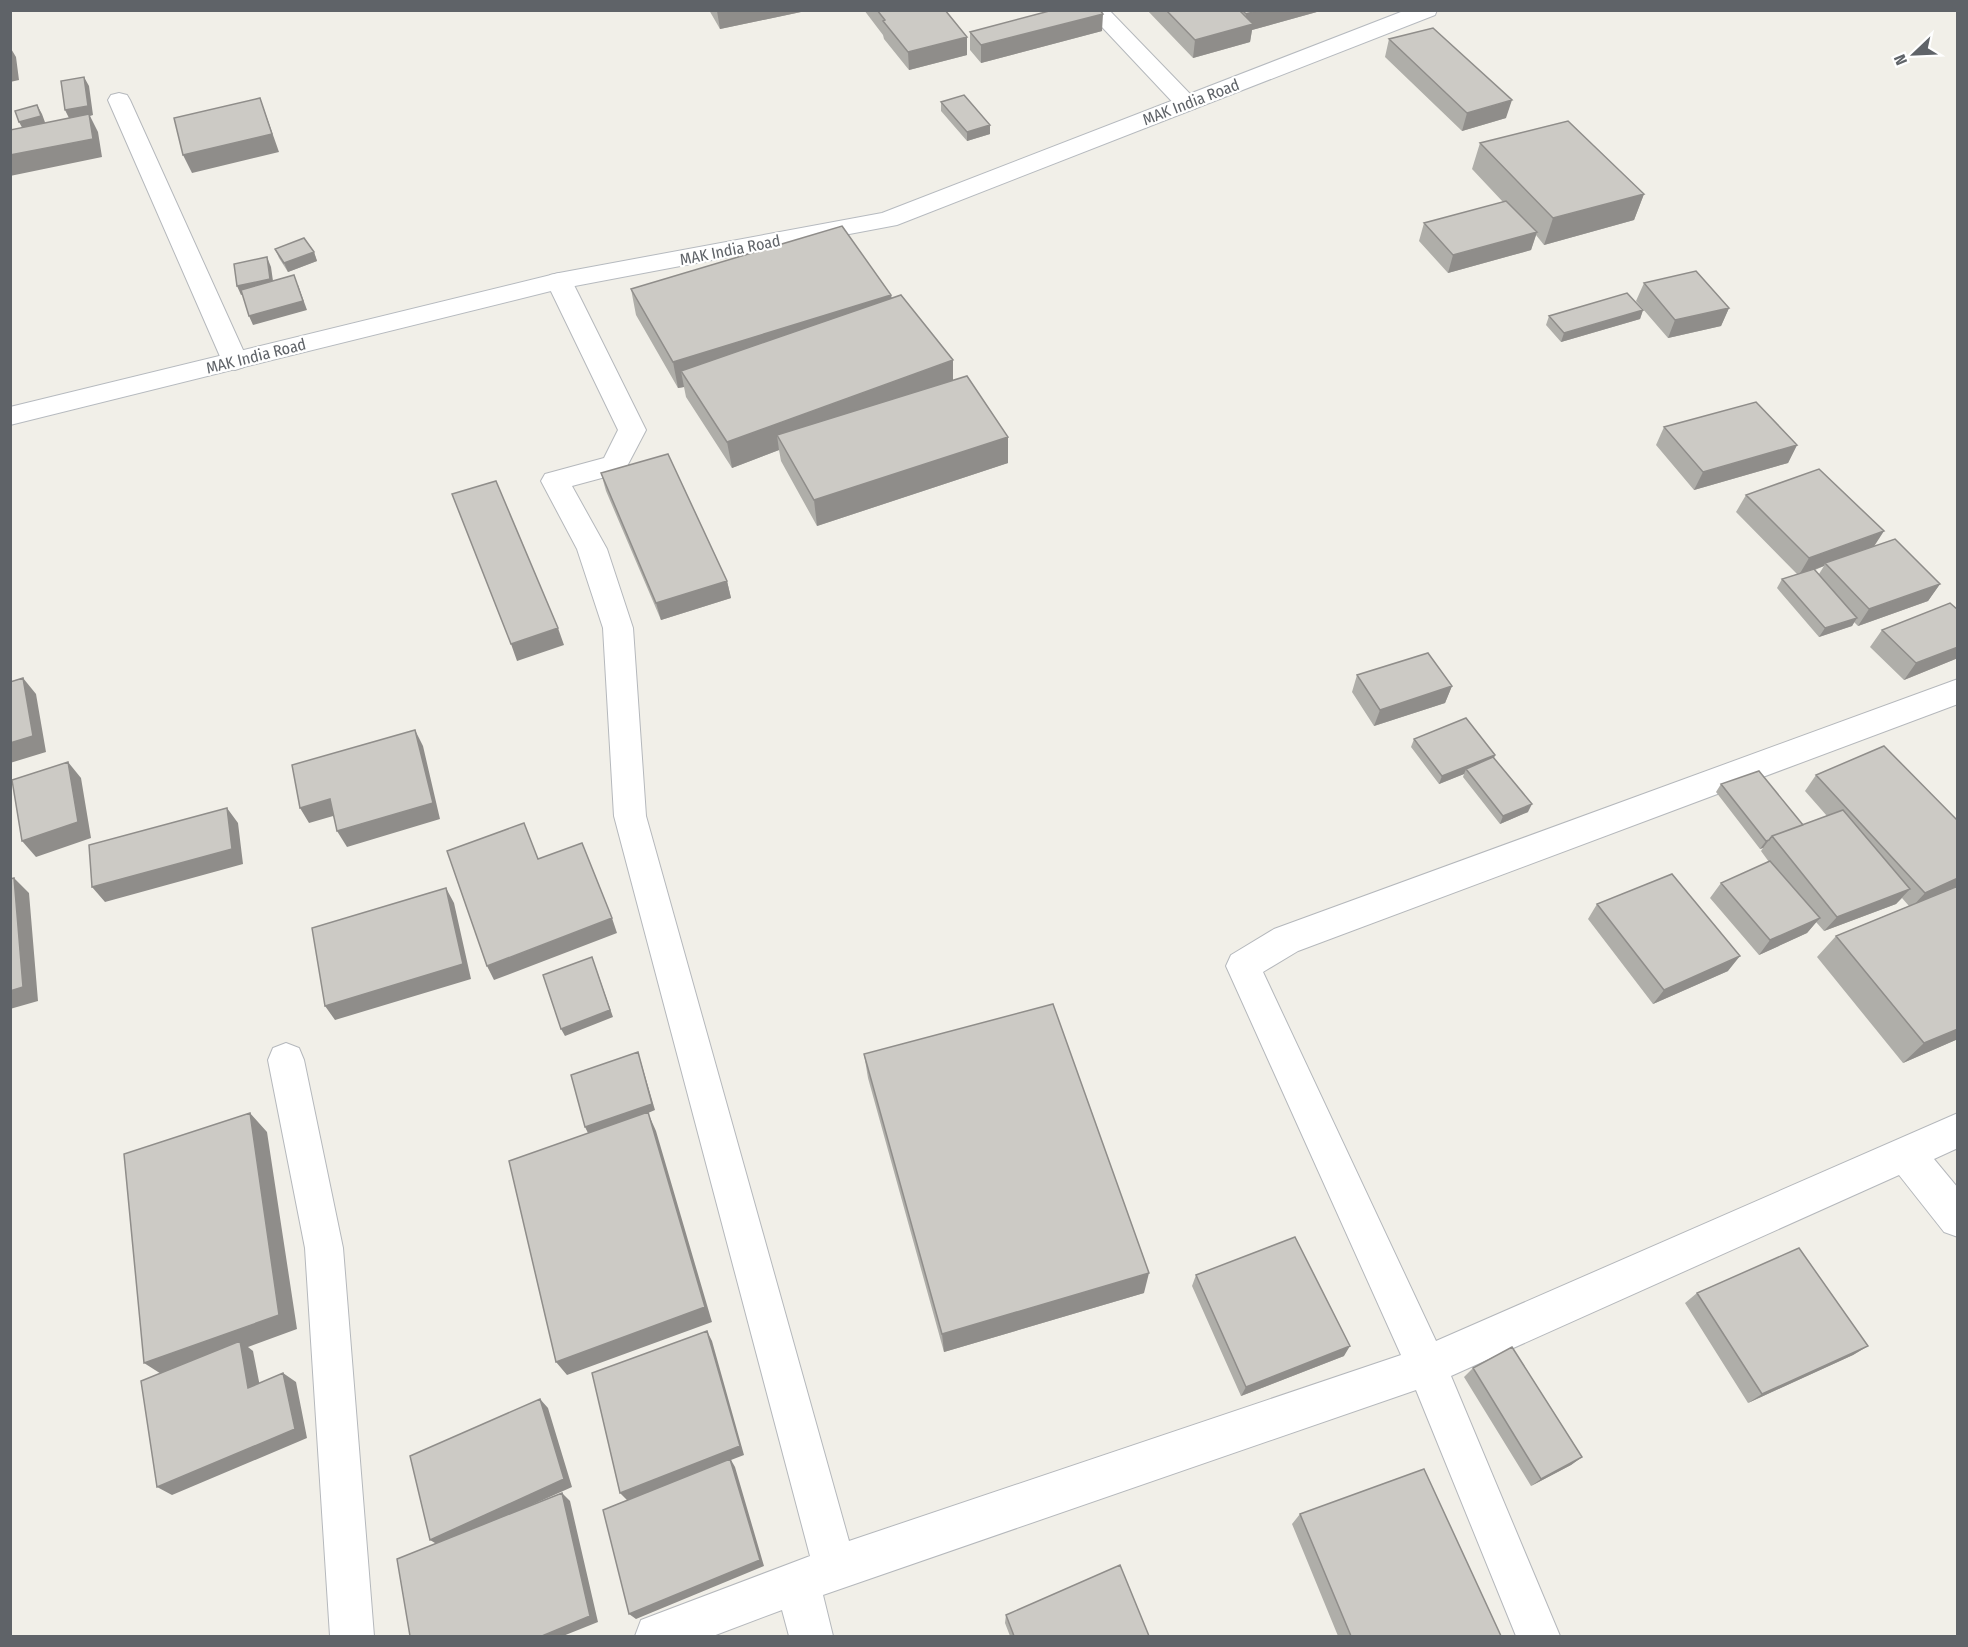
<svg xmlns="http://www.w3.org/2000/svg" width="1968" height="1647" font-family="'Fira Sans Condensed',sans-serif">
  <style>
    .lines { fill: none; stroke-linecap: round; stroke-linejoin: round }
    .street-casing { stroke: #b5b8bc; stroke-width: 2 }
    .secondary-casing { stroke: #b6babf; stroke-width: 2 }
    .street { fill: #fff; fill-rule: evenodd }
    .secondary { fill: #fff; fill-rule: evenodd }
    .wall { fill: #afaea9; fill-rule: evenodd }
    .shaded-wall { fill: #8f8d8a }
    .building { fill: #cccac5; stroke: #8f8d8a; stroke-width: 1.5 }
    .labels { text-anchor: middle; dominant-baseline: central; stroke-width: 4.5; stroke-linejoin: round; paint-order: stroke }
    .far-street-label { font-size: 16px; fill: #5f6368; stroke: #fff }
  </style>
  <rect width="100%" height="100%" fill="#f1efe8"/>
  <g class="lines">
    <g class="street-casing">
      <path id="street" d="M 1086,10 L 1109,10 L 1195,99 L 1198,104 L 1195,109 L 1179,109 Z
        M 119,93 L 127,95 L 130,100 L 248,361 L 244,367 L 235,370 L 226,367 L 222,361 L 108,100 L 111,95 Z
        M 559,273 L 568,275 L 572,281 L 646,430 L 624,472 L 572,486 L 607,549 L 633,628 L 646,816 L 849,1541 L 1401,1355 L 1226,966 L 1231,955 L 1274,929 L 1958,679 L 1958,704 L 1298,951 L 1263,972 L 1436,1341 L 1958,1113 L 1958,1148 L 1934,1159 L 1958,1188 L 1958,1237 L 1944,1232 L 1899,1175 L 1451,1376 L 1560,1636 L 1516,1636 L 1416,1390 L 823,1595 L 833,1636 L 789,1636 L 782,1610 L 713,1636 L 635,1636 L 641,1620 L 810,1556 L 614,816 L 603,628 L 577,549 L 541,481 L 545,474 L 604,458 L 618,430 L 546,281 L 550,275 Z
        M 286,1043 L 299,1048 L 304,1060 L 343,1248 L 374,1636 L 330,1636 L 305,1248 L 268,1060 L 273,1048 Z"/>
    </g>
    <g class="secondary-casing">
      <path id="secondary" d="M 1406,10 L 1437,10 L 1435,15 L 897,225 L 559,289 L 10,425 L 10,407 L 559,273 L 882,213 Z"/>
    </g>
    <use href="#street" class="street"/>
    <use href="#secondary" class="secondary"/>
  </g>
  <path class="wall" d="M 709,10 L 800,10 L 801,12 L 720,29 Z
    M 864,10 L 945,10 L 967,37 L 967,55 L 909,70 L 884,39 L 883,35 Z
    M 1147,10 L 1324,10 L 1252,30 L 1250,42 L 1193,58 Z
    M 1102,31 L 981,63 L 970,50 L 970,32 Z
    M 1389,39 L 1506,118 L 1462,131 L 1385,57 Z
    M 941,102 L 990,134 L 967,141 L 941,111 Z
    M 1480,143 L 1644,194 L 1634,220 L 1544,245 L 1536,235 L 1531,250 L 1448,273 L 1419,241 L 1424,223 L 1503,202 L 1472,169 Z
    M 275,249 L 314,252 L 317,261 L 288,272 L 279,258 Z
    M 1644,283 L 1729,308 L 1721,326 L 1668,338 L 1636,301 Z
    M 631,289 L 891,295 L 892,298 L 953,360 L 953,380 L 1008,437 L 1008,463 L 817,526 L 781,461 L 779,450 L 732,468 L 686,397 L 684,387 L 678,388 L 636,315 Z
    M 1643,310 L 1640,319 L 1561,342 L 1546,325 L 1549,316 Z
    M 1664,427 L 1797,445 L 1788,463 L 1694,490 L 1656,445 Z
    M 601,473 L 727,581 L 731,598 L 661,620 L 606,491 Z
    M 1746,495 L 1940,584 L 1928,601 L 1858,626 L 1854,622 L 1852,626 L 1819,637 L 1777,588 L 1782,579 L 1797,574 L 1736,512 ZM 1824,566 L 1819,574 L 1815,570 Z
    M 1958,610 L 1958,658 L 1904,680 L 1870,647 L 1882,630 Z
    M 1357,675 L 1452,686 L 1445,703 L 1374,726 L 1352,692 Z
    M 1414,739 L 1495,755 L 1494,758 L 1528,812 L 1500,824 L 1463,777 L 1464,774 L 1439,784 L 1411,747 Z
    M 1816,775 L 1958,821 L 1958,1039 L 1903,1063 L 1817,957 L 1836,936 L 1909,906 L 1902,898 L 1896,904 L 1824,931 L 1816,922 L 1807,933 L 1759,955 L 1710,898 L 1721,883 L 1769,862 L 1761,851 L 1763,848 L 1760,849 L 1716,792 L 1721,784 L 1803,825 L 1827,816 L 1805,791 Z
    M 1597,904 L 1728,971 L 1653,1004 L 1588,919 Z
    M 864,1054 L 1144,1293 L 944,1352 L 868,1078 Z
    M 1196,1275 L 1344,1356 L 1241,1396 L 1192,1286 Z
    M 1697,1293 L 1868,1346 L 1853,1355 L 1748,1403 L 1685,1303 Z
    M 1473,1368 L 1582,1457 L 1571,1465 L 1531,1486 L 1464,1377 Z
    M 1300,1514 L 1501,1636 L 1338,1636 L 1292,1524 Z
    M 1006,1615 L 1149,1636 L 1010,1636 L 1005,1623 Z"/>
  <path class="shaded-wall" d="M 721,10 L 800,10 L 801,12 L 720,29 L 717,11 Z
    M 1260,10 L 1324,10 L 1252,30 L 1250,42 L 1193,58 L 1195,40 L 1244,26 L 1246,14 Z
    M 1103,14 L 1102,31 L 981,63 L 981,45 Z
    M 967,37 L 967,55 L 909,70 L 908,52 Z
    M 10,47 L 16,57 L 19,80 L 10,82 Z
    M 84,77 L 89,86 L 93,115 L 90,116 L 98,132 L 102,157 L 10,176 L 10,155 L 70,120 L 65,110 Z
    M 260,98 L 279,152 L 192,173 L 183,155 Z
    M 1512,100 L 1506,118 L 1462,131 L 1467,113 Z
    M 37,105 L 42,114 L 46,125 L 24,131 L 19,122 Z
    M 990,125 L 990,134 L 967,141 L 967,132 Z
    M 1644,194 L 1634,220 L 1544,245 L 1553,218 Z
    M 1537,232 L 1531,250 L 1448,273 L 1453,255 Z
    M 314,252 L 317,261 L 288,272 L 284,263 Z
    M 267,257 L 271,267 L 274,288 L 241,295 L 237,286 Z
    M 298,285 L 307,310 L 253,325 L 249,316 Z
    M 891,295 L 893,321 L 681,371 L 684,387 L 678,388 L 673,362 Z
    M 1729,308 L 1721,326 L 1668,338 L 1675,320 Z
    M 1643,310 L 1640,319 L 1561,342 L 1564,333 Z
    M 953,360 L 953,386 L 777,435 L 779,450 L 732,468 L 727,442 Z
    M 1008,437 L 1008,463 L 817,526 L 814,500 Z
    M 1797,445 L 1788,463 L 1694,490 L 1703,472 Z
    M 1884,531 L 1873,548 L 1825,563 L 1824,566 L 1799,575 L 1809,558 Z
    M 727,581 L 731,598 L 661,620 L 656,603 Z
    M 1940,584 L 1928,601 L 1858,626 L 1869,609 Z
    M 1857,618 L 1852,626 L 1819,637 L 1825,628 Z
    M 558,628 L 564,645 L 517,661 L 511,644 Z
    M 1958,647 L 1958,658 L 1904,680 L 1916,663 Z
    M 23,678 L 36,694 L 46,752 L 10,763 L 10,743 Z
    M 1452,686 L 1445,703 L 1374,726 L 1380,710 Z
    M 415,730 L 423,746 L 440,819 L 347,847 L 337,831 Z
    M 1495,755 L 1492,763 L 1466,769 L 1464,774 L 1439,784 L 1442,776 Z
    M 68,762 L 81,778 L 91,838 L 36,857 L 22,841 Z
    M 330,799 L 340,814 L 309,823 L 300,808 Z
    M 1532,804 L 1528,812 L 1500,824 L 1503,816 Z
    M 227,808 L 238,823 L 243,864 L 105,902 L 92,887 Z
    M 1769,840 L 1763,848 L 1760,849 L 1766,841 Z
    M 14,878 L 29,893 L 38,1001 L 10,1009 Z
    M 1958,878 L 1958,887 L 1911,908 L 1925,893 Z
    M 446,888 L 454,903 L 471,979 L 335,1020 L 325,1006 Z
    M 1910,889 L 1896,904 L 1824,931 L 1837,917 Z
    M 612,918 L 617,933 L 494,980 L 487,966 Z
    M 1820,918 L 1807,933 L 1759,955 L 1770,940 Z
    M 1740,956 L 1728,971 L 1653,1004 L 1664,990 Z
    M 592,957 L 613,1017 L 565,1036 L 561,1029 Z
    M 1958,1029 L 1958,1039 L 1903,1063 L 1924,1043 Z
    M 638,1052 L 655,1110 L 648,1113 L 656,1131 L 712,1322 L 567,1375 L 556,1362 L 588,1133 L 585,1127 Z
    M 250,1113 L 267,1132 L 297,1329 L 248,1347 L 253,1351 L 262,1397 L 248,1388 L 166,1377 L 144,1363 Z
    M 1149,1273 L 1144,1293 L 944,1352 L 942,1334 Z
    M 707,1331 L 712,1341 L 744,1455 L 731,1460 L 735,1467 L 764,1566 L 636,1619 L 629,1614 L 627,1500 L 620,1493 Z
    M 1350,1346 L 1344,1356 L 1241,1396 L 1246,1387 Z
    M 1868,1346 L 1853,1355 L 1748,1403 L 1762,1394 Z
    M 283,1373 L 296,1382 L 307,1438 L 172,1495 L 157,1487 Z
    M 540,1399 L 548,1408 L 572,1487 L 440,1546 L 430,1540 Z
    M 1582,1457 L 1571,1465 L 1531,1486 L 1541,1479 Z
    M 562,1493 L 570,1501 L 598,1622 L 563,1636 L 542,1636 Z"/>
  <path class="building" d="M 877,10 L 945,10 L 967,37 L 908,52 L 883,21 L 885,20 Z
    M 1053,10 L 1100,10 L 1103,14 L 981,45 L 970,32 Z
    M 1166,10 L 1239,10 L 1253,24 L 1195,40 Z
    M 1242,10 L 1260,10 L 1246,14 Z
    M 1433,28 L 1512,100 L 1467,113 L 1389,39 Z
    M 84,77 L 88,106 L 65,110 L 61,81 Z
    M 964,95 L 990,125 L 967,132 L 941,102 Z
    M 260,98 L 272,134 L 183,155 L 174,118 Z
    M 37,105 L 41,116 L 19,122 L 15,111 Z
    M 89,114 L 93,139 L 10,155 L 10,130 Z
    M 1568,121 L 1644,194 L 1553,218 L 1480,143 Z
    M 1506,201 L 1537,232 L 1453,255 L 1424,223 Z
    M 842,226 L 891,295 L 673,362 L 631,289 Z
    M 304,238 L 314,252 L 284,263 L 275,249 Z
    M 267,257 L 270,279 L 237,286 L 234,264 Z
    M 1696,271 L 1729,308 L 1675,320 L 1644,283 Z
    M 294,275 L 303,301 L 249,316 L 241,290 Z
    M 1627,293 L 1643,310 L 1564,333 L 1549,316 Z
    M 901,295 L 953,360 L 727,442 L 681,371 Z
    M 967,376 L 1008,437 L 814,500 L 777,435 Z
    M 1756,402 L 1797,445 L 1703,472 L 1664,427 Z
    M 668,454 L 727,581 L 656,603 L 601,473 Z
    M 1819,469 L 1884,531 L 1809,558 L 1746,495 Z
    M 496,481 L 558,628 L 511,644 L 452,494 Z
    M 1895,539 L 1940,584 L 1869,609 L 1825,563 Z
    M 1814,569 L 1857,618 L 1825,628 L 1782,579 Z
    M 1950,603 L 1958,610 L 1958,647 L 1916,663 L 1882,630 Z
    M 1428,653 L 1452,686 L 1380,710 L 1357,675 Z
    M 23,678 L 33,736 L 10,743 L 10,682 Z
    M 1466,718 L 1495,755 L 1442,776 L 1414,739 Z
    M 415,730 L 433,803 L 337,831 L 330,799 L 300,808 L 292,765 Z
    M 1884,746 L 1958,821 L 1958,878 L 1925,893 L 1816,775 Z
    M 1493,757 L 1532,804 L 1503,816 L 1466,769 Z
    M 68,762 L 78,822 L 22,841 L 12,780 Z
    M 1759,771 L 1803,825 L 1772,836 L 1769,840 L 1766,841 L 1721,784 Z
    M 227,808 L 232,849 L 92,887 L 89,845 Z
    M 1843,810 L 1910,889 L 1837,917 L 1772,836 Z
    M 524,823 L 538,859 L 582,843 L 612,918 L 487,966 L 447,851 Z
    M 1770,861 L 1820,918 L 1770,940 L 1721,883 Z
    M 1672,874 L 1740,956 L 1664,990 L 1597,904 Z
    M 14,878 L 23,987 L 10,991 L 10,879 Z
    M 1958,886 L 1958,1029 L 1924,1043 L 1836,936 Z
    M 446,888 L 463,964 L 325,1006 L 312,928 Z
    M 592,957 L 610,1010 L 561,1029 L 543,975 Z
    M 1053,1004 L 1149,1273 L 942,1334 L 864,1054 Z
    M 638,1052 L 652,1104 L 585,1127 L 571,1075 Z
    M 648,1112 L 705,1307 L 556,1362 L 509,1161 Z
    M 250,1113 L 279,1315 L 144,1363 L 124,1154 Z
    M 1295,1237 L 1350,1346 L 1246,1387 L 1196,1275 Z
    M 1799,1248 L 1868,1346 L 1762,1394 L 1697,1293 Z
    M 707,1331 L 740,1446 L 620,1493 L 592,1373 Z
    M 240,1341 L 248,1388 L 283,1373 L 295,1429 L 157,1487 L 141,1381 Z
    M 1512,1347 L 1582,1457 L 1541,1479 L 1473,1368 Z
    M 540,1399 L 564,1479 L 430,1540 L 410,1456 Z
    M 730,1459 L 760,1560 L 629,1614 L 603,1510 Z
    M 1424,1469 L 1501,1636 L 1351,1636 L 1300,1514 Z
    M 562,1493 L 590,1616 L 542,1636 L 410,1636 L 397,1559 Z
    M 1120,1565 L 1149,1636 L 1014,1636 L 1006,1615 Z"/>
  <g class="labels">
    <g class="far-street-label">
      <text transform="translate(1191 102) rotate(-21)">MAK India Road</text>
      <text transform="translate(730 250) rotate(-11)">MAK India Road</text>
      <text transform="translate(256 356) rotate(-14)">MAK India Road</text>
    </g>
  </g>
  <rect width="1968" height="1647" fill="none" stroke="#5f6368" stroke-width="24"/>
  <g transform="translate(1914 54) rotate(247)" stroke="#ffffff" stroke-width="4.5" paint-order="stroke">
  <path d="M0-4.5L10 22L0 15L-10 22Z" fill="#5f6368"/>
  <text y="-9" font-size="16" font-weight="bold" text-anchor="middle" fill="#5f6368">N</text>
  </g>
</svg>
